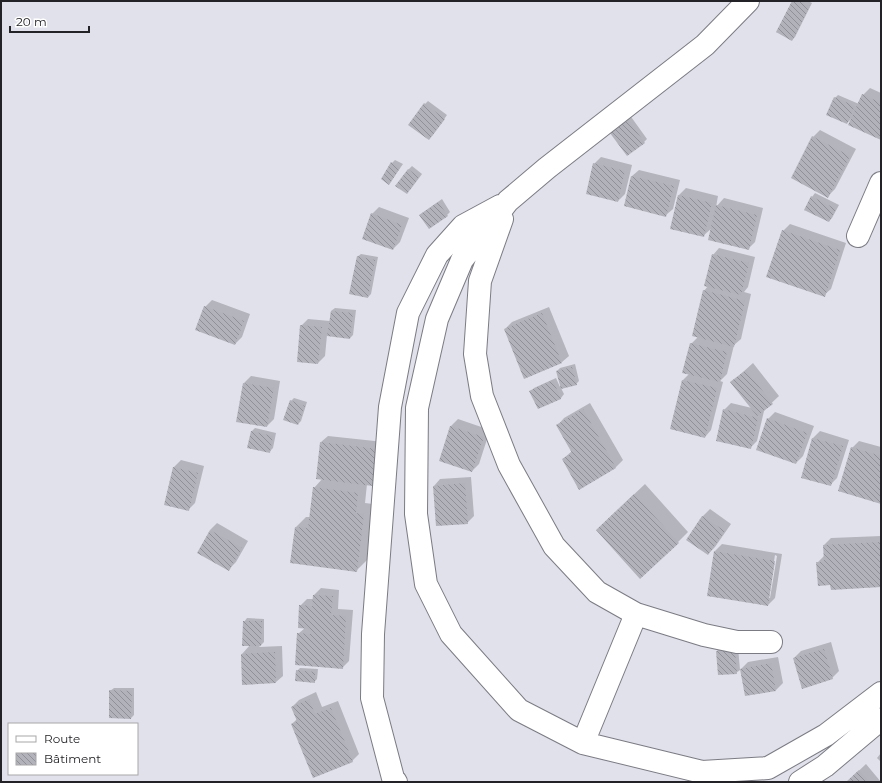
<svg xmlns="http://www.w3.org/2000/svg" width="882" height="783" font-family="Montserrat,sans-serif">
  <style>
    .shadow { fill: #0003; fill-rule: evenodd }
    .building { fill: url(#building-back-hatch) }
    .lines { fill: none; stroke-linecap: round; stroke-linejoin: round }
    .street-casing { stroke: #7b7b84; stroke-width: 24 }
    .street { stroke: #fff; stroke-width: 22 }
  </style>
  <defs>
    <pattern id="building-back-hatch" width="6" height="6" patternUnits="userSpaceOnUse"><rect width="6" height="6" fill="#b2b2bb"/><path d="M-1 5l2 2M0 0l6 6M5-1l2 2" fill="none" stroke="#909098"/></pattern>
  </defs>
  <rect width="100%" height="100%" fill="#e1e1eb"/>
  <path class="shadow" d="M 793,1 L 808,1 L 812,3 L 795,37 L 792,40 Z
    M 870,88 L 881,93 L 881,139 L 853,117 L 847,123 L 835,98 L 838,95 L 859,104 L 863,95 Z
    M 428,101 L 447,115 L 432,136 L 425,104 Z
    M 629,114 L 647,139 L 644,142 L 609,129 Z
    M 820,130 L 856,149 L 835,189 L 828,196 L 813,137 Z
    M 601,157 L 632,165 L 625,194 L 618,201 L 594,164 Z
    M 395,160 L 403,164 L 389,184 L 392,163 Z
    M 412,166 L 422,174 L 410,190 L 408,170 Z
    M 639,170 L 680,180 L 673,209 L 666,215 L 632,176 Z
    M 686,188 L 718,196 L 716,207 L 724,198 L 763,208 L 755,242 L 748,249 L 712,228 L 703,236 L 671,228 L 679,195 Z
    M 815,193 L 839,205 L 832,218 L 829,221 L 806,209 L 812,197 Z
    M 442,199 L 450,212 L 447,215 L 424,212 Z
    M 379,207 L 409,218 L 400,242 L 393,249 L 372,214 Z
    M 790,224 L 846,243 L 831,289 L 824,295 L 783,231 Z
    M 719,248 L 755,257 L 748,287 L 744,292 L 751,294 L 741,339 L 734,345 L 727,374 L 720,381 L 723,382 L 711,430 L 705,437 L 671,429 L 683,380 L 689,374 L 691,344 L 698,337 L 704,291 L 708,286 L 713,255 Z
    M 361,254 L 378,257 L 371,294 L 368,297 L 357,257 Z
    M 212,300 L 250,314 L 242,337 L 235,344 L 205,307 Z
    M 549,307 L 569,356 L 562,362 L 505,329 L 512,322 Z
    M 335,308 L 356,310 L 353,335 L 350,338 L 327,335 L 325,356 L 318,363 L 298,361 L 301,326 L 308,319 L 330,321 L 331,311 Z
    M 753,363 L 779,396 L 763,411 L 764,411 L 757,441 L 750,448 L 724,410 L 731,403 L 752,408 L 732,382 Z
    M 575,364 L 579,381 L 576,384 L 561,388 L 564,394 L 561,398 L 538,408 L 531,392 L 534,388 L 556,378 L 560,387 L 561,386 L 557,371 L 560,368 Z
    M 251,376 L 280,381 L 274,419 L 267,426 L 238,421 L 244,383 Z
    M 294,398 L 307,402 L 301,421 L 298,424 L 291,401 Z
    M 590,403 L 623,460 L 616,467 L 580,488 L 563,459 L 572,451 L 558,425 L 564,418 Z
    M 775,412 L 814,426 L 803,456 L 796,463 L 768,419 Z
    M 458,419 L 490,430 L 479,464 L 472,471 L 440,460 L 451,426 Z
    M 255,428 L 276,433 L 273,448 L 270,451 L 251,432 Z
    M 820,431 L 849,440 L 837,478 L 830,485 L 802,477 L 813,438 Z
    M 328,436 L 384,442 L 367,484 L 365,503 L 373,504 L 367,560 L 356,571 L 291,562 L 296,527 L 306,517 L 310,517 L 314,488 L 323,478 L 321,442 Z
    M 859,441 L 881,447 L 881,503 L 852,448 Z
    M 181,460 L 204,466 L 195,503 L 188,510 L 165,504 L 174,467 Z
    M 471,477 L 474,516 L 467,523 L 434,486 L 440,479 Z
    M 645,484 L 688,532 L 678,542 L 607,520 Z
    M 710,509 L 731,524 L 715,547 L 708,554 L 687,540 L 703,516 Z
    M 217,523 L 248,541 L 236,562 L 229,569 L 210,530 Z
    M 881,536 L 881,586 L 831,584 L 817,563 L 825,555 L 824,545 L 831,538 Z
    M 722,544 L 782,554 L 775,598 L 768,605 L 715,551 ZM 775,555 L 777,556 L 770,598 L 768,598 Z
    M 321,588 L 339,590 L 338,609 L 353,610 L 349,661 L 342,668 L 298,634 L 305,628 L 300,606 L 307,599 L 314,599 L 314,595 Z
    M 247,618 L 264,619 L 264,642 L 259,647 L 282,646 L 283,676 L 276,682 L 242,654 L 250,645 L 244,622 Z
    M 831,642 L 839,671 L 832,678 L 794,658 L 801,651 Z
    M 738,647 L 740,670 L 736,673 L 717,651 L 720,648 Z
    M 778,657 L 783,683 L 776,690 L 741,669 L 748,662 Z
    M 300,668 L 318,669 L 317,679 L 314,682 L 297,671 Z
    M 114,688 L 134,688 L 134,715 L 131,718 L 110,691 Z
    M 316,692 L 322,707 L 338,701 L 359,754 L 352,761 L 292,724 L 297,719 L 292,707 L 299,700 Z
    M 881,753 L 881,762 L 877,758 Z
    M 866,764 L 881,782 L 847,782 Z"/>
  <path class="building" d="M 792,1 L 799,1 L 810,6 L 792,41 L 776,32 Z
    M 862,94 L 881,103 L 881,140 L 848,125 Z
    M 834,97 L 855,106 L 847,124 L 826,115 Z
    M 424,103 L 445,119 L 429,140 L 408,125 Z
    M 625,116 L 645,143 L 627,156 L 607,129 Z
    M 812,136 L 850,156 L 828,198 L 791,178 Z
    M 391,162 L 400,168 L 389,185 L 381,179 Z
    M 593,163 L 625,171 L 618,202 L 586,194 Z
    M 408,169 L 419,177 L 407,194 L 395,186 Z
    M 631,176 L 674,186 L 666,217 L 624,206 Z
    M 678,195 L 712,203 L 704,237 L 670,229 Z
    M 811,196 L 836,209 L 829,222 L 804,210 Z
    M 438,202 L 448,216 L 429,229 L 419,215 Z
    M 716,205 L 757,215 L 749,250 L 708,240 Z
    M 371,213 L 402,225 L 393,250 L 362,239 Z
    M 782,230 L 840,250 L 825,297 L 766,277 Z
    M 712,254 L 749,263 L 741,295 L 704,286 Z
    M 357,256 L 375,260 L 368,298 L 349,294 Z
    M 703,290 L 745,301 L 734,347 L 692,336 Z
    M 204,306 L 244,321 L 235,345 L 195,330 Z
    M 331,311 L 353,313 L 350,339 L 327,336 Z
    M 542,313 L 562,363 L 524,379 L 504,329 Z
    M 300,325 L 322,327 L 318,364 L 297,362 Z
    M 690,343 L 727,352 L 720,382 L 682,373 Z
    M 572,367 L 577,385 L 561,389 L 556,371 Z
    M 746,370 L 773,404 L 757,416 L 730,382 Z
    M 553,380 L 561,399 L 538,409 L 529,391 Z
    M 682,380 L 717,388 L 705,438 L 670,429 Z
    M 243,383 L 274,388 L 267,427 L 236,422 Z
    M 290,400 L 305,406 L 298,425 L 283,420 Z
    M 583,409 L 616,468 L 579,490 L 562,459 L 572,453 L 556,425 Z
    M 723,409 L 758,418 L 751,449 L 716,441 Z
    M 767,418 L 807,433 L 796,464 L 756,450 Z
    M 450,426 L 484,437 L 472,472 L 439,461 Z
    M 251,431 L 273,436 L 270,453 L 247,448 Z
    M 812,438 L 843,446 L 831,486 L 801,478 Z
    M 320,442 L 378,449 L 373,486 L 316,479 Z
    M 851,447 L 881,456 L 881,504 L 838,491 Z
    M 173,467 L 198,473 L 189,511 L 164,505 Z
    M 465,483 L 468,524 L 436,526 L 433,486 Z
    M 313,487 L 358,493 L 356,513 L 364,514 L 357,572 L 290,563 L 295,527 L 308,528 Z
    M 634,494 L 679,543 L 640,579 L 596,530 Z
    M 702,516 L 725,531 L 708,555 L 686,540 Z
    M 210,530 L 242,548 L 229,571 L 197,553 Z
    M 881,542 L 881,587 L 831,590 L 830,585 L 818,586 L 816,562 L 824,562 L 823,545 Z
    M 714,551 L 775,561 L 768,606 L 707,596 Z
    M 313,595 L 333,596 L 331,615 L 346,616 L 343,669 L 295,665 L 297,633 L 310,634 L 310,629 L 298,628 L 299,605 L 312,606 Z
    M 243,621 L 262,621 L 261,646 L 242,646 Z
    M 824,649 L 833,679 L 802,689 L 793,658 Z
    M 735,650 L 737,674 L 718,675 L 716,651 Z
    M 275,652 L 276,683 L 242,685 L 241,654 Z
    M 771,663 L 776,691 L 745,696 L 740,669 Z
    M 296,670 L 315,672 L 315,683 L 295,681 Z
    M 109,690 L 132,691 L 131,719 L 109,718 Z
    M 309,699 L 315,714 L 331,708 L 353,762 L 313,778 L 291,724 L 297,721 L 291,707 Z
    M 859,770 L 870,782 L 846,782 Z"/>
  <g class="lines">
    <g class="street-casing">
      <path id="street" d="M 748,1 L 705,45 L 547,168 L 508,201 L 462,260 L 437,319 L 417,408 L 416,514 L 426,584 L 451,634 L 519,710 L 583,743 L 702,772 L 768,768 L 826,735 L 881,693
        M 502,219 L 480,281 L 475,354 L 482,396 L 509,465 L 554,546 L 597,592 L 636,614 L 704,635 L 737,642 L 771,642
        M 858,236 L 881,183
        M 583,743 L 636,614
        M 396,782 L 393,778 L 372,698 L 373,634 L 390,407 L 408,313 L 437,255 L 463,226 L 500,206
        M 800,782 L 825,766 L 881,719"/>
    </g>
    <use href="#street" class="street"/>
  </g>
  <rect width="882" height="783" fill="none" stroke="#232327" stroke-width="4"/>
  <rect x="8" y="723" width="130" height="52" fill="#ffffff" stroke="#a7a7a9"/>
  <rect x="16" y="736" width="20" height="6" fill="#ffffff" stroke="#a7a7a9"/>
  <text x="44" y="743" font-size="12" fill="#232327">Route</text>
  <rect x="16" y="753" width="20" height="12" fill="url(#building-back-hatch)" stroke="#a7a7a9"/>
  <text x="44" y="763" font-size="12" fill="#232327">Bâtiment</text>
  <path d="M10 26v6h79v-6" fill="none" stroke="#232327" stroke-width="2"/>
  <text x="16" y="26" font-size="12" fill="#232327" stroke="#ffffff" stroke-width="3" paint-order="stroke">20 m</text>
</svg>
